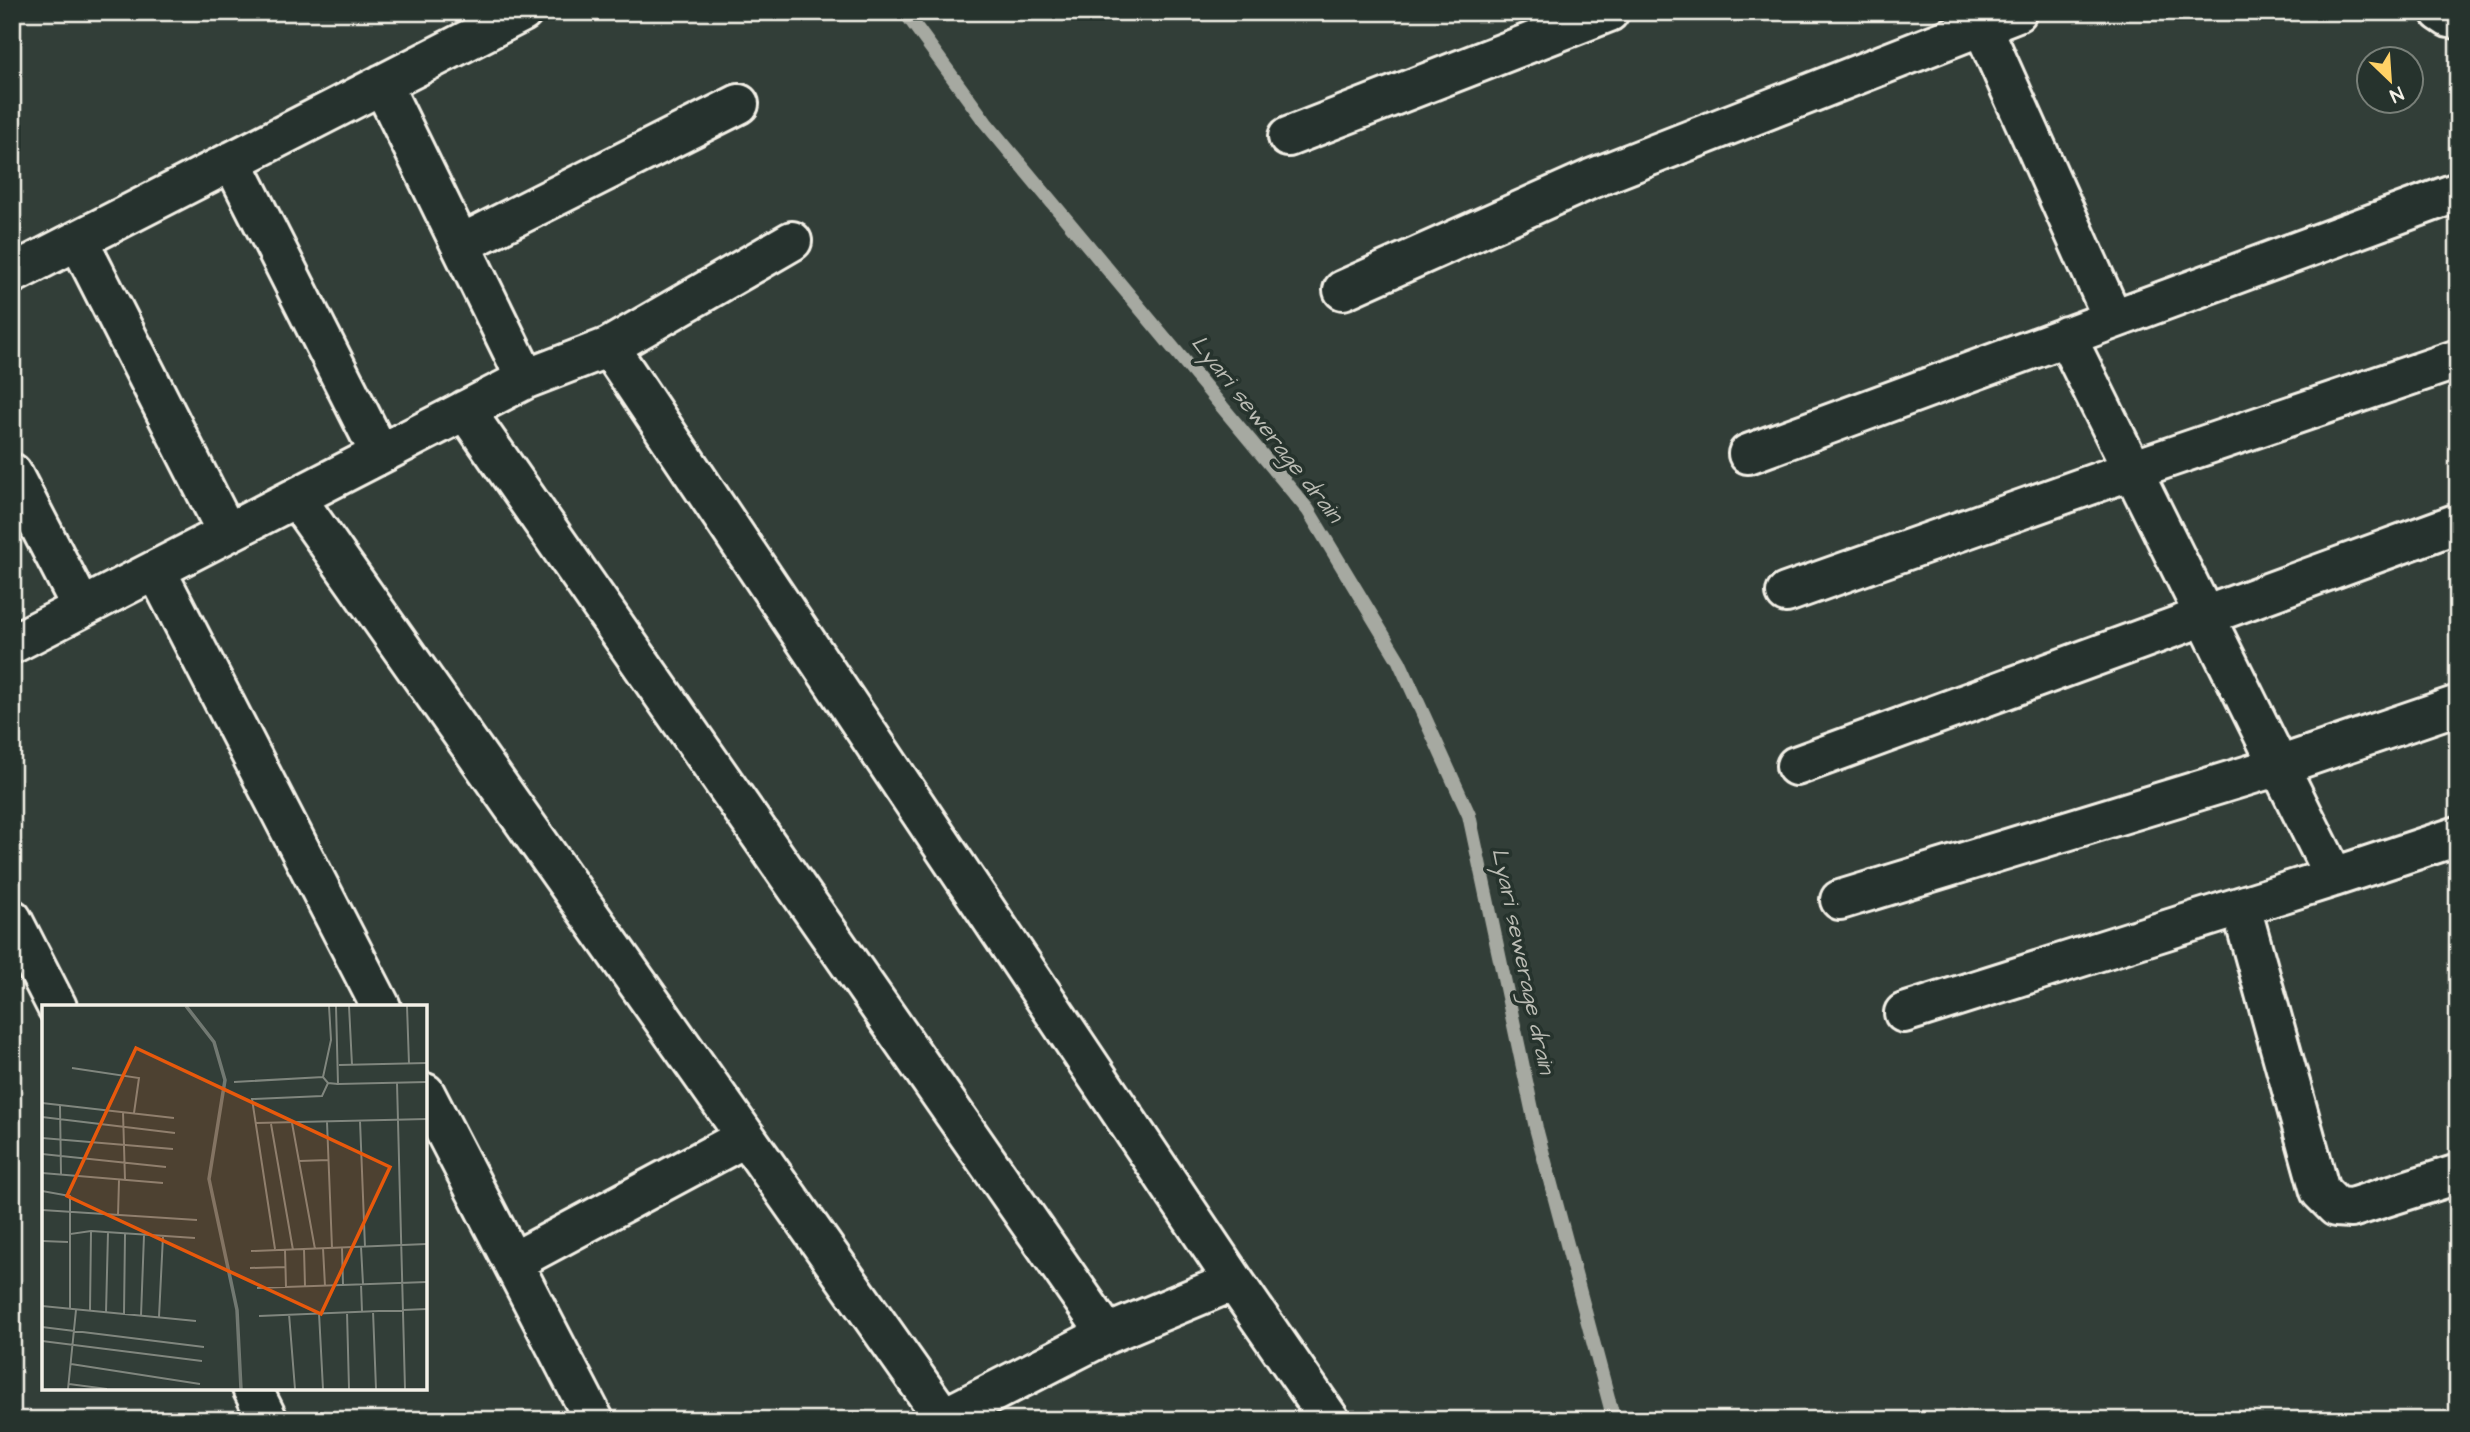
<svg xmlns="http://www.w3.org/2000/svg" width="2470" height="1432" font-family="'Architects Daughter',sans-serif">
  <style>
    .lines { fill: none; stroke-linecap: round; stroke-linejoin: round }
    .stream { stroke: #a6a9a1; stroke-width: 14 }
    .minor-casing { stroke: #f4f1e8; stroke-width: 44 }
    .minor { stroke: #26332d; stroke-width: 38 }
    .labels { text-anchor: middle; dominant-baseline: central; stroke-width: 7; stroke-linejoin: round; paint-order: stroke }
    .water-label { font-size: 23px; font-style: italic; fill: #babbb3; stroke: #26332d }
    .inset-river { fill: none; stroke: #727972; stroke-width: 3.5 }
    .inset-road { fill: none; stroke: #80867e; stroke-width: 2 }
    .view { fill: #e8590c; fill-opacity: 0.15; stroke: #e8590c; stroke-width: 3.5 }
    .inset-edge { fill: none; stroke: #f4f1e8; stroke-width: 3.5 }
  </style>
  <rect width="100%" height="100%" fill="#323e38"/>
  <filter id="ink" filterUnits="userSpaceOnUse"><feTurbulence type="fractalNoise" baseFrequency=".0143" numOctaves="2"/><feDisplacementMap in="SourceGraphic" scale="14" xChannelSelector="R" yChannelSelector="G"/><feConvolveMatrix kernelMatrix="1 2 1 2 8 2 1 2 1" color-interpolation-filters="sRGB"/></filter>
  <g filter="url(#ink)">
    <g class="lines">
      <path class="stream" d="M 905,12 L 986,123 L 1308,510 L 1399,661 L 1469,815 L 1536,1128 L 1614,1420"/>
      <g class="minor-casing">
        <path id="minor" d="M 2440,12 L 2449,18 L 2458,19
          M 1982,26 L 2113,319
          M 382,84 L 526,379
          M 1288,137 L 1609,12
          M 232,161 L 380,454
          M 78,240 L 227,533
          M 461,244 L 739,104
          M 12,274 L 523,12
          M 1343,290 L 1591,179 L 2017,12
          M 2066,336 L 2334,877
          M 609,347 L 1234,1281 L 1330,1420
          M 465,410 L 1107,1334
          M 1748,454 L 2458,192
          M 12,473 L 82,608
          M 296,498 L 943,1417
          M 156,570 L 381,1007
          M 1786,593 L 2132,470 L 2458,359
          M 12,644 L 526,379 L 609,347 L 792,241
          M 1796,766 L 2458,523
          M 1840,900 L 2279,766 L 2458,705
          M 2241,907 L 2320,1191 L 2336,1207 L 2351,1208 L 2458,1174
          M 12,919 L 57,1007
          M 1904,1013 L 2334,877 L 2458,836
          M 425,1093 L 594,1420
          M 513,1262 L 746,1137
          M 252,1388 L 268,1420
          M 939,1420 L 1107,1334 L 1234,1281"/>
      </g>
      <use href="#minor" class="minor"/>
    </g>
  </g>
  <g class="labels">
    <g class="water-label">
      <text transform="translate(1267 429) rotate(52)">Lyari sewerage drain</text>
      <text transform="translate(1523 961) rotate(78)">Lyari sewerage drain</text>
    </g>
  </g>
  <g transform="translate(42 1005)">
    <rect width="385" height="385" fill="#323e38"/>
    <path class="inset-river" d="M 144,1 L 172,37 L 183,75 L 167,174 L 195,305 L 199,384"/>
    <path class="inset-road" d="M 294,1 L 296,79 L 385,77M 307,1 L 310,60M 365,1 L 367,59M 297,60 L 385,58M 30,63 L 97,73 L 92,108M 281,72 L 289,35 L 287,1M 192,77 L 281,72 L 286,78 L 296,79M 355,78 L 363,384M 0,98 L 132,113M 18,100 L 19,170M 81,107 L 83,175M 0,112 L 133,128M 318,116 L 323,242M 285,117 L 290,243M 214,118 L 385,114M 250,118 L 273,244M 229,119 L 251,245M 0,133 L 131,144M 0,149 L 124,162M 257,156 L 287,155M 0,168 L 121,178M 0,186 L 28,191 L 28,229M 0,205 L 155,215M 76,211 L 77,175M 0,236 L 26,237M 319,242 L 321,279M 281,243 L 283,281M 300,243 L 301,280M 233,244 L 210,94 L 280,91 L 286,78M 262,244 L 263,281M 243,245 L 244,282M 209,246 L 385,239M 208,263 L 243,262M 319,279 L 320,307M 215,283 L 385,277M 0,301 L 154,316M 28,304 L 28,229 L 49,226 L 153,233M 48,306 L 49,226M 331,306 L 334,384M 305,307 L 307,384M 64,308 L 66,227M 277,308 L 281,384M 82,309 L 83,229M 247,309 L 253,384M 99,311 L 102,230M 217,311 L 385,304M 117,312 L 121,231M 0,322 L 162,342M 0,336 L 160,356M 29,359 L 158,379M 27,379 L 65,384M 26,384 L 34,305"/>
    <path class="view" d="M 94,43 L 348,162 L 279,309 L 25,191 Z"/>
    <rect width="385" height="385" class="inset-edge"/>
  </g>
  <rect width="2470" height="1432" fill="none" stroke="#26332d" stroke-width="42"/>
  <rect x="21" y="21" width="2428" height="1390" fill="none" stroke="#f4f1e8" stroke-width="2.5" filter="url(#ink)"/>
  <g transform="translate(2390 80) rotate(155)"><circle r="33" fill="#26332d" stroke="#787f78" stroke-width="2"/>
  <path d="M0-5L12 26L0 18L-12 26Z" fill="#ffd166"/>
  <text y="-10" font-size="19" font-weight="bold" text-anchor="middle" fill="#f4f1e8">N</text>
  </g>
</svg>
